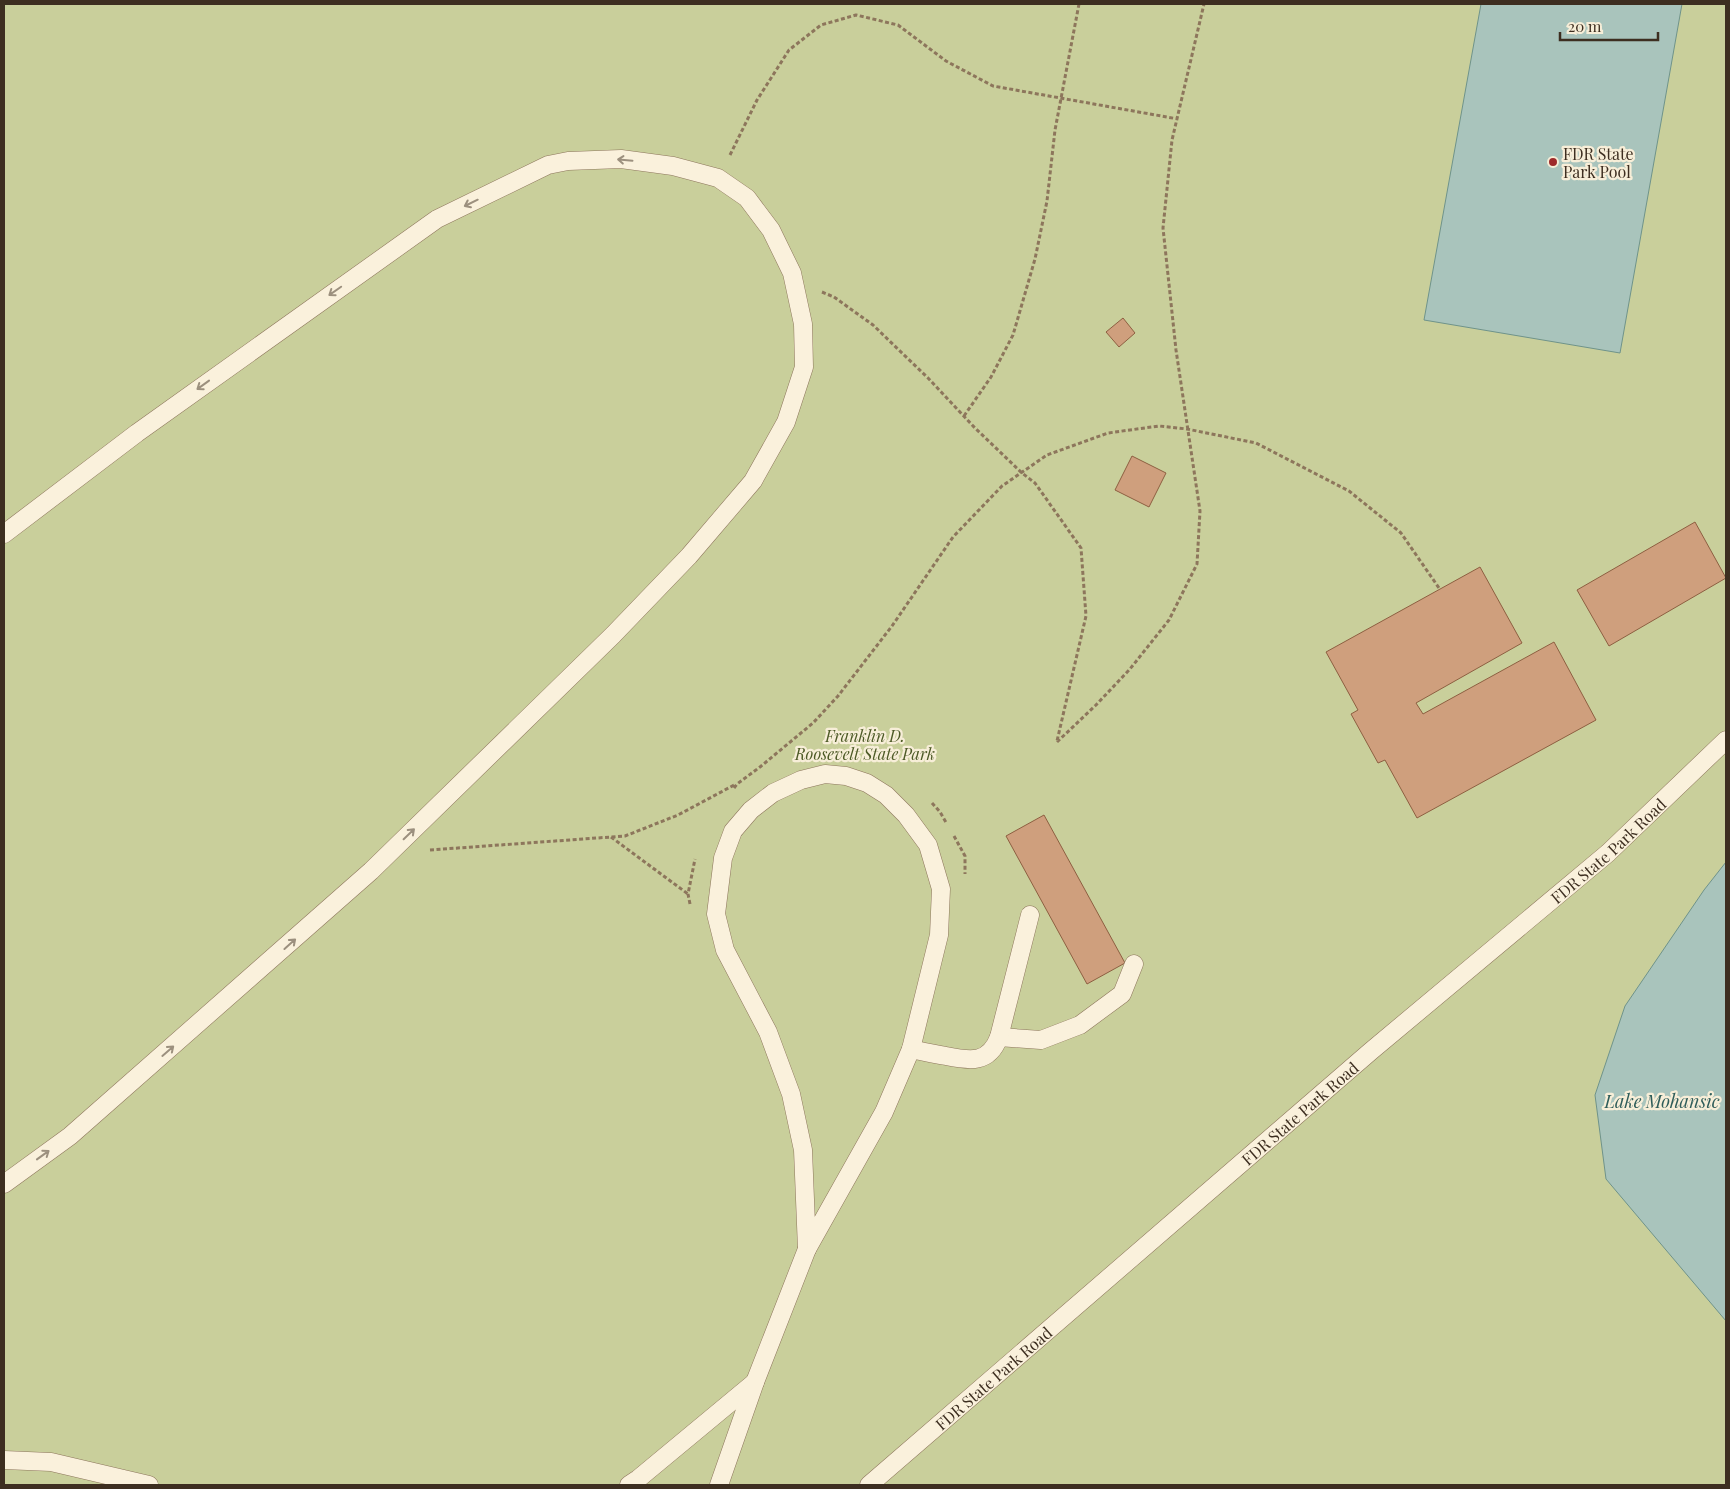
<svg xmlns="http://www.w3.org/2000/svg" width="1730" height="1489" font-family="'Playfair Display',serif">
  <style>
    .green { fill: #c9cf9b }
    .water { fill: #a9c4bc; stroke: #6f938a }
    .building { fill: #cf9f7d; stroke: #8d5f41 }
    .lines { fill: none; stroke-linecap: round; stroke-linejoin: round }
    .lane-casing { stroke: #8d765c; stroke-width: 19 }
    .path { stroke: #8d765c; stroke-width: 3; stroke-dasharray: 4 2.5; stroke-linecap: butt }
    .lane { stroke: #faf1dc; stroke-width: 18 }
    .oneway { stroke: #9c907e }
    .poi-dot { fill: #9e2a2b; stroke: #f7eed8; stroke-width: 2 }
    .labels { text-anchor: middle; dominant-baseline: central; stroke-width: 4.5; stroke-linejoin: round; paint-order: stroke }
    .poi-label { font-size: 16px; fill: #3d2e20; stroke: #f7eed8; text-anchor: start }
    .park-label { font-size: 16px; font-style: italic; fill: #4d5a26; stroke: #f7eed8 }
    .street-label { font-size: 16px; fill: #3d2e20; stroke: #f7eed8 }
    .water-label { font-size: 18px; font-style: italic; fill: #2f5d5a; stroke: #f7eed8 }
  </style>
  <rect width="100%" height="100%" fill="#f0e4c8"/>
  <path class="green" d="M 4,4 L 1726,4 L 1726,1485 L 4,1485 Z"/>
  <path class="water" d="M 1481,4 L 1682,4 L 1620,353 L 1424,320 Z
    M 1726,862 L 1726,1321 L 1606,1179 L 1595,1095 L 1625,1006 L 1704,890 Z"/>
  <path class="building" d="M 1123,318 L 1135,333 L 1119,347 L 1106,332 Z
    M 1132,456 L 1166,473 L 1149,507 L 1115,490 Z
    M 1695,522 L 1726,578 L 1609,646 L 1577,590 Z
    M 1480,567 L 1522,643 L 1416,703 L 1423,714 L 1554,642 L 1596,720 L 1417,818 L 1385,760 L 1378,763 L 1351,714 L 1358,710 L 1326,652 Z
    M 1044,815 L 1125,963 L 1087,984 L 1006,836 Z"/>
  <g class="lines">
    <g class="lane-casing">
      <g id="lane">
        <path d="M 4,534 L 137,433 L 437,219 L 548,165 L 568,161 L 621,159 L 673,166 L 718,178 L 747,198 L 771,230 L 792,273 L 803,324 L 804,367 L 786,422 L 753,481 L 689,556 L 613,635 L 371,871 L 70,1136 L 4,1184"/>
        <path d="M 825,774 L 846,776 L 867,783 L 886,795 L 906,815 L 928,845 L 941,889 L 939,935 L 911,1049 L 884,1112 L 807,1249 L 803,1150 L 791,1094 L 768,1032 L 725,950 L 716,914 L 723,858 L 733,831 L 751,810 L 773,793 L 801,780 Z"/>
        <path d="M 999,1037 L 1041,1040 L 1080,1025 L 1122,994 L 1134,964"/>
        <path d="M 911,1049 C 923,1052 935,1054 946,1056 C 970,1061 989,1064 999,1037 L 1030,915"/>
        <path d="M 4,1460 L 51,1462 L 149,1485"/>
        <path d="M 629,1485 L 638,1479 L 755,1382"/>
        <path d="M 719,1485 L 755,1382 L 807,1249"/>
        <path id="s1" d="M 869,1485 L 1371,1051 L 1608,853 L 1726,740"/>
      </g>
    </g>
    <path class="path" d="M 730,155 L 757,100 L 789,50 L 821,25 L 856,15 L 898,25 L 946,61 L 993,86 L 1178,119
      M 822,292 L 834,297 L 873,325 L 928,378 L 975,428 L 1022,473 L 1035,483 L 1081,548 L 1086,616 L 1057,741
      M 964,416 L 991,377 L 1013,335 L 1035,259 L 1047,201 L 1055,130 L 1079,4
      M 1057,742 L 1096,705 L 1130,669 L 1169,620 L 1197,564 L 1200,511 L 1176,350 L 1163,228 L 1172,140 L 1204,4
      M 734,788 L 737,784 L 760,767 L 813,723 L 838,696 L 892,626 L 953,537 L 1002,486 L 1047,455 L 1108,433 L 1159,426 L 1187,429 L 1256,443 L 1349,491 L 1401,533 L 1439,588
      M 932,803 L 940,812 L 947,824
      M 954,836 L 965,856 L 965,874
      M 611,837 L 688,894
      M 430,850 L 625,836 L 678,815 L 736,784
      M 690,904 L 688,894 L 695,859"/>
    <use href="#lane" class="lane"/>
  </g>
  <defs><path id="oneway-shaft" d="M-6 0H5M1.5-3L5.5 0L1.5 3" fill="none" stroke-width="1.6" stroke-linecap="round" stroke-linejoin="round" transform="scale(1.25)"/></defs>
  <g class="oneway">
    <use href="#oneway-shaft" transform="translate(625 160) rotate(-175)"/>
    <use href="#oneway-shaft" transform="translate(471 203) rotate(154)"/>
    <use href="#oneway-shaft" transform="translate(335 291) rotate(145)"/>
    <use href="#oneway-shaft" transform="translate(203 385) rotate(144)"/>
    <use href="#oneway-shaft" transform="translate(409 834) rotate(-44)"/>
    <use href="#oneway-shaft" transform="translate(290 944) rotate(-42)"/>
    <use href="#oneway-shaft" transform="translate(168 1051) rotate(-41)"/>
    <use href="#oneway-shaft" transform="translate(43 1155) rotate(-36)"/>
  </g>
  <circle class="poi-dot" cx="1553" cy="162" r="5"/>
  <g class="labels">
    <g class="poi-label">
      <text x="1563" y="153">FDR State<tspan x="1563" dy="18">Park Pool</tspan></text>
    </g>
    <g class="park-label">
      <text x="865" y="735">Franklin D.<tspan x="865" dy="18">Roosevelt State Park</tspan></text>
    </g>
    <g class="street-label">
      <text stroke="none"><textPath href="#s1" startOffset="974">FDR State Park Road</textPath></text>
      <text stroke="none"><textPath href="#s1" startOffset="569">FDR State Park Road</textPath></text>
      <text stroke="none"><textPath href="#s1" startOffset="164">FDR State Park Road</textPath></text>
    </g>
    <g class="water-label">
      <text x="1662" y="1101">Lake Mohansic</text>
    </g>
  </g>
  <rect width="1730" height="1489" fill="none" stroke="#3d2e20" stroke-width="10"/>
  <path d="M1560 32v8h98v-8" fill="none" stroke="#3d2e20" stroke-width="2.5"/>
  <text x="1568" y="32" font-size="15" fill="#3d2e20" stroke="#f7eed8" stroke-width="4" paint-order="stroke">20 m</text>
</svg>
